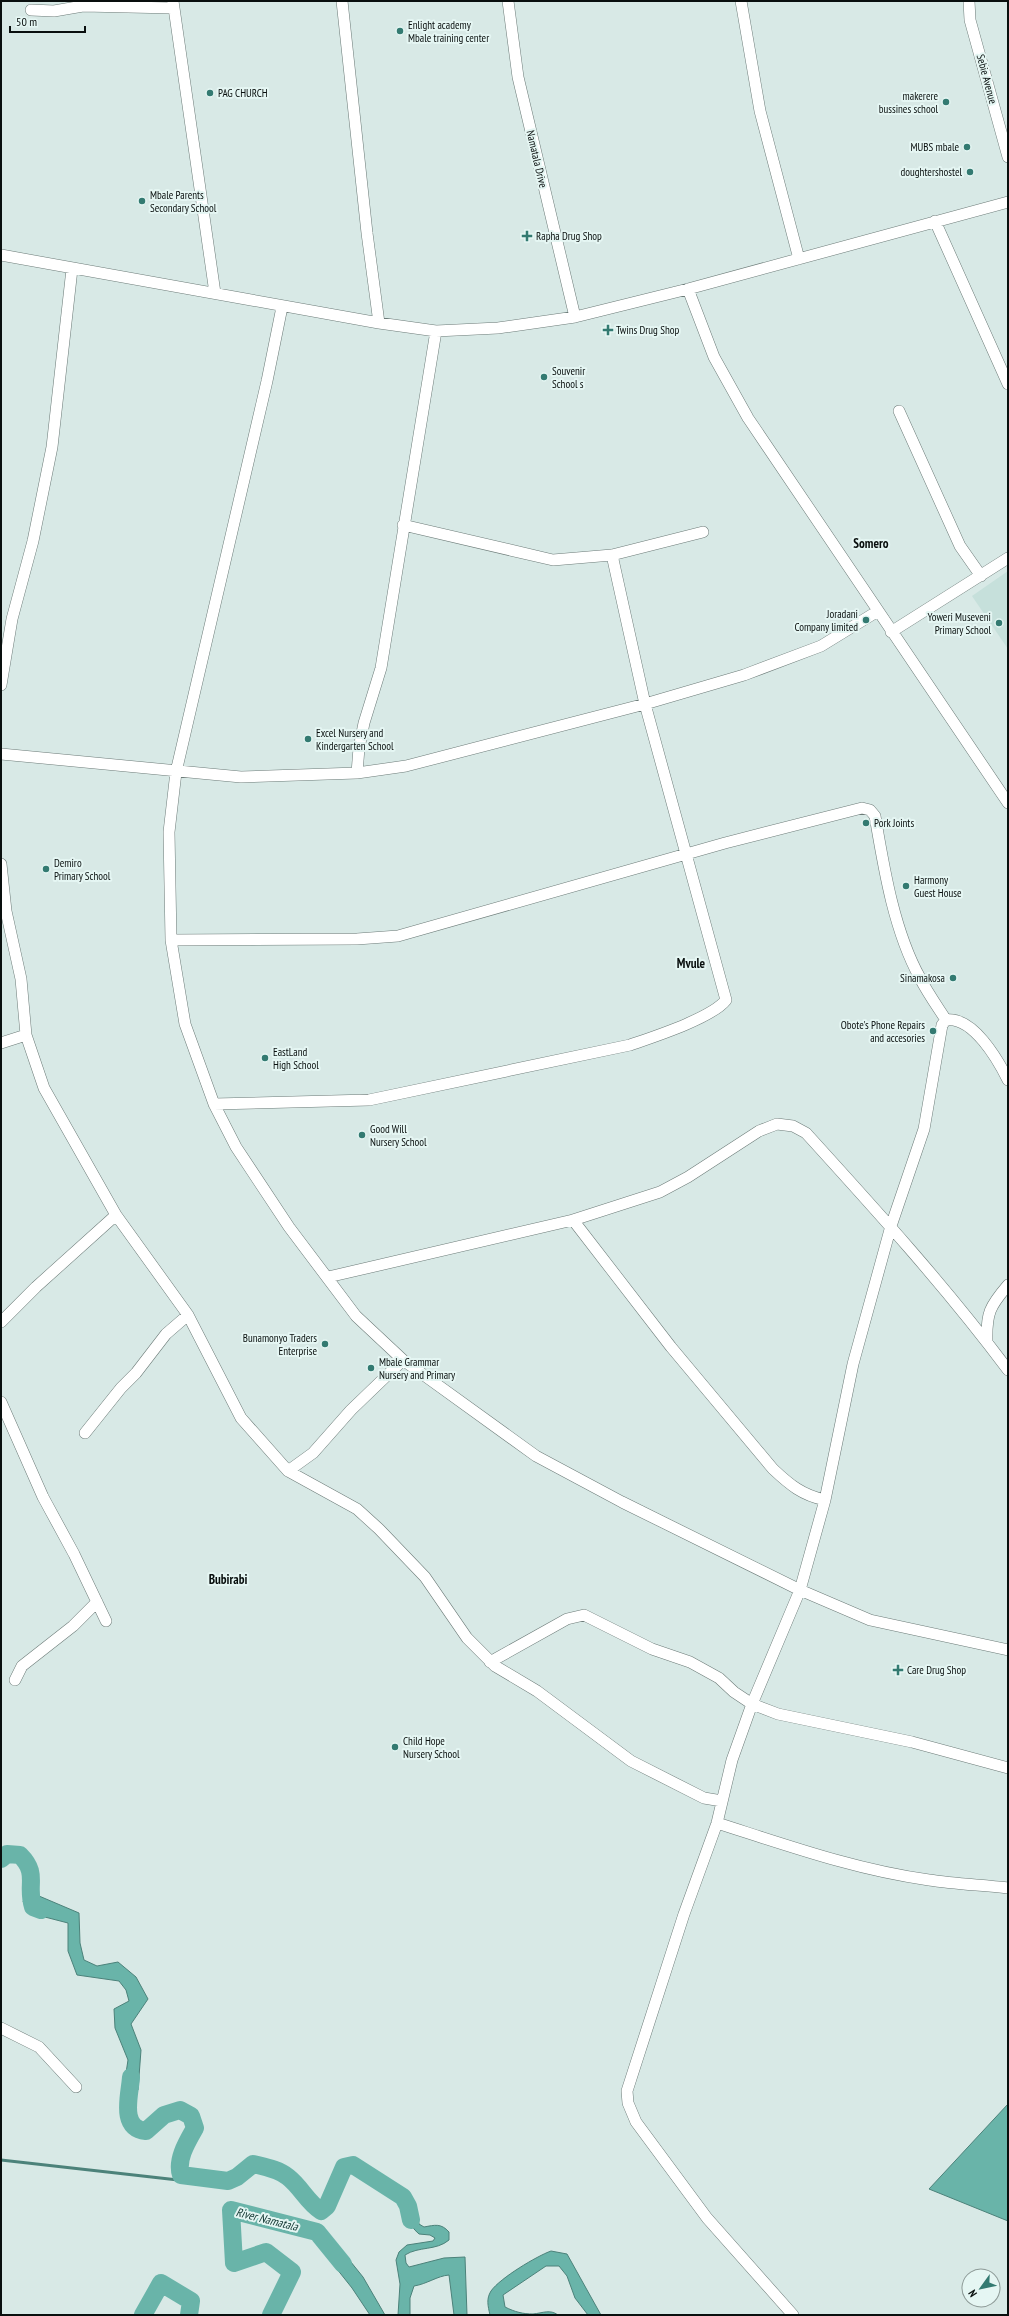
<svg xmlns="http://www.w3.org/2000/svg" width="1009" height="2316" font-family="'PT Sans Narrow',sans-serif">
  <style>
    .built { fill: #c6e0db }
    .water { fill: #69b4a9; stroke: #4c827a }
    .lines { fill: none; stroke-linecap: round; stroke-linejoin: round }
    .stream { stroke: #4c827a; stroke-width: 3 }
    .river { stroke: #69b4a9; stroke-width: 18 }
    .minor-casing { stroke: #6c7b78; stroke-width: 12 }
    .minor { stroke: #fff; stroke-width: 11 }
    .poi-dot { fill: #337a71; stroke: #e5f6f3; stroke-width: 1.5 }
    .labels { text-anchor: middle; dominant-baseline: central; stroke-width: 4; stroke-linejoin: round; paint-order: stroke }
    .poi-label { font-size: 11px; fill: #090f0e; stroke: #e5f6f3; text-anchor: start }
    .street-label { font-size: 11px; fill: #090f0e; stroke: #e5f6f3 }
    .water-label { font-size: 12px; font-style: italic; fill: #153934; stroke: #e5f6f3 }
    .quarter-label { font-size: 13px; font-weight: bold; fill: #090f0e; stroke: #e5f6f3 }
  </style>
  <rect width="100%" height="100%" fill="#d8e9e6"/>
  <path class="built" d="M 1008,571 L 1008,649 L 972,596 Z"/>
  <path class="water" d="M 38,1886 L 39,1896 L 79,1913 L 80,1943 L 84,1960 L 97,1966 L 118,1962 L 136,1977 L 148,1999 L 131,2024 L 141,2050 L 138,2090 L 128,2101 L 122,2099 L 128,2060 L 115,2028 L 114,2009 L 129,2001 L 126,1990 L 119,1981 L 77,1975 L 68,1951 L 68,1923 L 41,1916 L 23,1902 L 27,1892 Z
    M 1008,2104 L 1008,2221 L 929,2189 Z
    M 403,2197 C 414,2204 416,2212 419,2224 L 424,2227 C 435,2225 441,2223 449,2232 L 449,2240 C 436,2251 419,2246 405,2255 L 406,2263 L 409,2267 L 444,2258 L 465,2257 L 467,2315 L 454,2315 L 449,2275 C 437,2276 427,2284 414,2286 L 410,2298 L 410,2315 L 398,2315 L 400,2284 L 396,2260 L 399,2252 L 407,2245 L 433,2241 L 435,2238 L 430,2235 L 419,2234 C 407,2224 406,2212 403,2197 Z
    M 334,2241 L 363,2277 L 385,2315 L 370,2315 L 352,2288 L 321,2249 Z
    M 551,2251 L 567,2254 L 601,2315 L 588,2315 L 575,2298 L 567,2276 L 559,2266 L 546,2266 L 503,2295 L 505,2307 C 515,2312 523,2314 533,2314 C 543,2313 550,2309 558,2315 L 490,2315 C 488,2306 486,2299 491,2291 C 500,2278 537,2256 551,2251 Z"/>
  <g class="lines">
    <path class="stream" d="M 1,2160 L 178,2180 L 181,2175"/>
    <path class="river" d="M 1,1859 L 7,1854 L 20,1855 C 39,1874 26,1884 33,1907 L 41,1910
      M 131,2077 C 130,2095 119,2128 146,2131 L 164,2115 L 180,2110 L 191,2116 L 195,2128 C 187,2142 176,2160 181,2175 L 228,2181 L 237,2177 L 253,2164 C 265,2167 278,2169 288,2177 C 301,2187 307,2202 321,2211 L 327,2206 L 344,2167 L 353,2165 L 403,2197 L 408,2206 L 411,2220
      M 143,2315 L 161,2283 L 191,2301 L 189,2315
      M 271,2315 L 292,2272 L 266,2252 L 234,2263 L 231,2210 L 317,2232 L 343,2264"/>
    <g class="minor-casing">
      <path id="minor" d="M 173,1 L 215,293
        M 342,1 L 367,233 L 379,323
        M 508,1 L 518,77 L 575,317
        M 741,1 L 760,111 L 799,259
        M 969,1 L 970,20 L 1008,157
        M 31,10 L 54,11 L 83,6 L 173,8
        M 935,221 L 1008,384
        M 1,255 L 379,323 L 436,331 L 498,328 L 575,317 L 688,289 L 1008,202
        M 688,289 L 714,357 L 748,418 L 1008,803
        M 282,307 L 267,381 L 176,772 L 169,832 L 171,940 L 185,1024 L 214,1104 L 236,1147 L 289,1227 L 356,1316 L 403,1360 L 536,1456 L 622,1502 L 800,1590 L 870,1620 L 1008,1650
        M 899,411 L 960,546 L 981,576
        M 403,525 L 553,560 L 612,555 L 703,532
        M 891,632 L 1008,558
        M 1,685 L 12,619 L 33,541 L 52,447 L 72,269
        M 1,754 L 241,777 L 357,773 L 406,766 L 645,704 L 744,675 L 821,646 L 878,611
        M 357,773 L 359,748 L 364,723 L 381,668 L 436,331
        M 1,864 L 6,911 L 21,979 L 26,1035 L 44,1088 L 116,1215 L 188,1315 L 241,1418 L 288,1471 L 313,1453 L 351,1410 L 403,1360
        M 171,940 L 357,939 L 398,936 L 725,843 L 862,808 L 870,810 L 875,816 C 884,869 894,931 920,978 C 927,992 937,1006 946,1020
        M 1,1043 L 26,1035
        M 214,1104 L 369,1100 L 630,1045 C 653,1037 712,1018 726,1000 L 645,704 L 612,555
        M 573,1220 L 671,1347 L 773,1469 C 790,1485 802,1495 825,1500
        M 328,1277 L 573,1220 L 660,1192 L 688,1177 L 759,1131 L 777,1124 L 793,1126 L 806,1133 C 876,1210 946,1287 1008,1370
        M 1,1322 L 36,1287 L 116,1215
        M 987,1342 C 986,1313 990,1306 1008,1285
        M 1,1402 L 43,1497 L 74,1554 L 106,1621
        M 85,1433 L 121,1388 L 136,1373 L 166,1334 L 188,1315
        M 288,1471 L 357,1509 L 379,1529 L 425,1577 L 467,1638 L 495,1666 L 537,1691 L 631,1761 L 704,1798 L 722,1801
        M 490,1662 L 567,1619 L 584,1615 L 652,1649 L 690,1662 L 719,1678 L 734,1692 L 752,1704 L 778,1714 L 912,1742 L 1008,1768
        M 15,1680 L 22,1666 L 73,1626 L 97,1602
        M 717,1823 C 786,1845 856,1870 929,1880 C 955,1884 982,1885 1008,1888
        M 1,2028 L 39,2047 L 76,2087
        M 793,2315 L 707,2218 L 636,2122 L 628,2103 L 627,2091 L 684,1914 L 717,1823 L 732,1760 L 752,1704 L 800,1590 L 825,1500 L 853,1364 L 891,1226 L 924,1129 L 942,1025 L 946,1020 C 973,1016 998,1060 1008,1080"/>
    </g>
    <use href="#minor" class="minor"/>
  </g>
  <g class="poi-dot">
    <circle cx="400" cy="31" r="4"/>
    <circle cx="210" cy="93" r="4"/>
    <circle cx="946" cy="102" r="4"/>
    <circle cx="967" cy="147" r="4"/>
    <circle cx="970" cy="172" r="4"/>
    <circle cx="142" cy="201" r="4"/>
    <path d="M525 230h4v4h4v4h-4v4h-4v-4h-4v-4h4z"/>
    <path d="M606 324h4v4h4v4h-4v4h-4v-4h-4v-4h4z"/>
    <circle cx="544" cy="377" r="4"/>
    <circle cx="866" cy="620" r="4"/>
    <circle cx="999" cy="623" r="4"/>
    <circle cx="308" cy="739" r="4"/>
    <circle cx="866" cy="823" r="4"/>
    <circle cx="46" cy="869" r="4"/>
    <circle cx="906" cy="886" r="4"/>
    <circle cx="953" cy="978" r="4"/>
    <circle cx="933" cy="1031" r="4"/>
    <circle cx="265" cy="1058" r="4"/>
    <circle cx="362" cy="1135" r="4"/>
    <circle cx="325" cy="1344" r="4"/>
    <circle cx="371" cy="1368" r="4"/>
    <path d="M896 1664h4v4h4v4h-4v4h-4v-4h-4v-4h4z"/>
    <circle cx="395" cy="1747" r="4"/>
  </g>
  <g class="labels">
    <g class="poi-label">
      <text x="408" y="25">Enlight academy<tspan x="408" dy="13">Mbale training center</tspan></text>
      <text x="218" y="93">PAG CHURCH</text>
      <text x="938" y="96" text-anchor="end">makerere<tspan x="938" dy="13">bussines school</tspan></text>
      <text x="959" y="147" text-anchor="end">MUBS mbale</text>
      <text x="962" y="172" text-anchor="end">doughtershostel</text>
      <text x="150" y="195">Mbale Parents<tspan x="150" dy="13">Secondary School</tspan></text>
      <text x="536" y="236">Rapha Drug Shop</text>
      <text x="616" y="330">Twins Drug Shop</text>
      <text x="552" y="371">Souvenir<tspan x="552" dy="13">School s</tspan></text>
      <text x="858" y="614" text-anchor="end">Joradani<tspan x="858" dy="13">Company limited</tspan></text>
      <text x="991" y="617" text-anchor="end">Yoweri Museveni<tspan x="991" dy="13">Primary School</tspan></text>
      <text x="316" y="733">Excel Nursery and<tspan x="316" dy="13">Kindergarten School</tspan></text>
      <text x="874" y="823">Pork Joints</text>
      <text x="54" y="863">Demiro<tspan x="54" dy="13">Primary School</tspan></text>
      <text x="914" y="880">Harmony<tspan x="914" dy="13">Guest House</tspan></text>
      <text x="945" y="978" text-anchor="end">Sinamakosa</text>
      <text x="925" y="1025" text-anchor="end">Obote's Phone Repairs<tspan x="925" dy="13">and accesories</tspan></text>
      <text x="273" y="1052">EastLand<tspan x="273" dy="13">High School</tspan></text>
      <text x="370" y="1129">Good Will<tspan x="370" dy="13">Nursery School</tspan></text>
      <text x="317" y="1338" text-anchor="end">Bunamonyo Traders<tspan x="317" dy="13">Enterprise</tspan></text>
      <text x="379" y="1362">Mbale Grammar<tspan x="379" dy="13">Nursery and Primary</tspan></text>
      <text x="907" y="1670">Care Drug Shop</text>
      <text x="403" y="1741">Child Hope<tspan x="403" dy="13">Nursery School</tspan></text>
    </g>
    <g class="street-label">
      <text transform="translate(987 79) rotate(75)">Sebie Avenue</text>
      <text transform="translate(537 159) rotate(77)">Namatala Drive</text>
    </g>
    <g class="water-label">
      <text transform="translate(267 2219) rotate(14)">River Namatala</text>
    </g>
    <g class="quarter-label">
      <text x="871" y="543">Somero</text>
      <text x="691" y="963">Mvule</text>
      <text x="228" y="1579">Bubirabi</text>
    </g>
  </g>
  <rect width="1009" height="2316" fill="none" stroke="#090f0e" stroke-width="4"/>
  <g transform="translate(981 2288) rotate(237)"><circle r="19" fill="#e5f6f3" stroke="#8d9a97"/>
  <path d="M0-3L7 15L0 10L-7 15Z" fill="#337a71"/>
  <text y="-6" font-size="11" font-weight="bold" text-anchor="middle" fill="#090f0e">N</text>
  </g>
  <path d="M10 26v6h75v-6" fill="none" stroke="#090f0e" stroke-width="2"/>
  <text x="16" y="26" font-size="12" fill="#090f0e" stroke="#e5f6f3" stroke-width="3" paint-order="stroke">50 m</text>
</svg>
